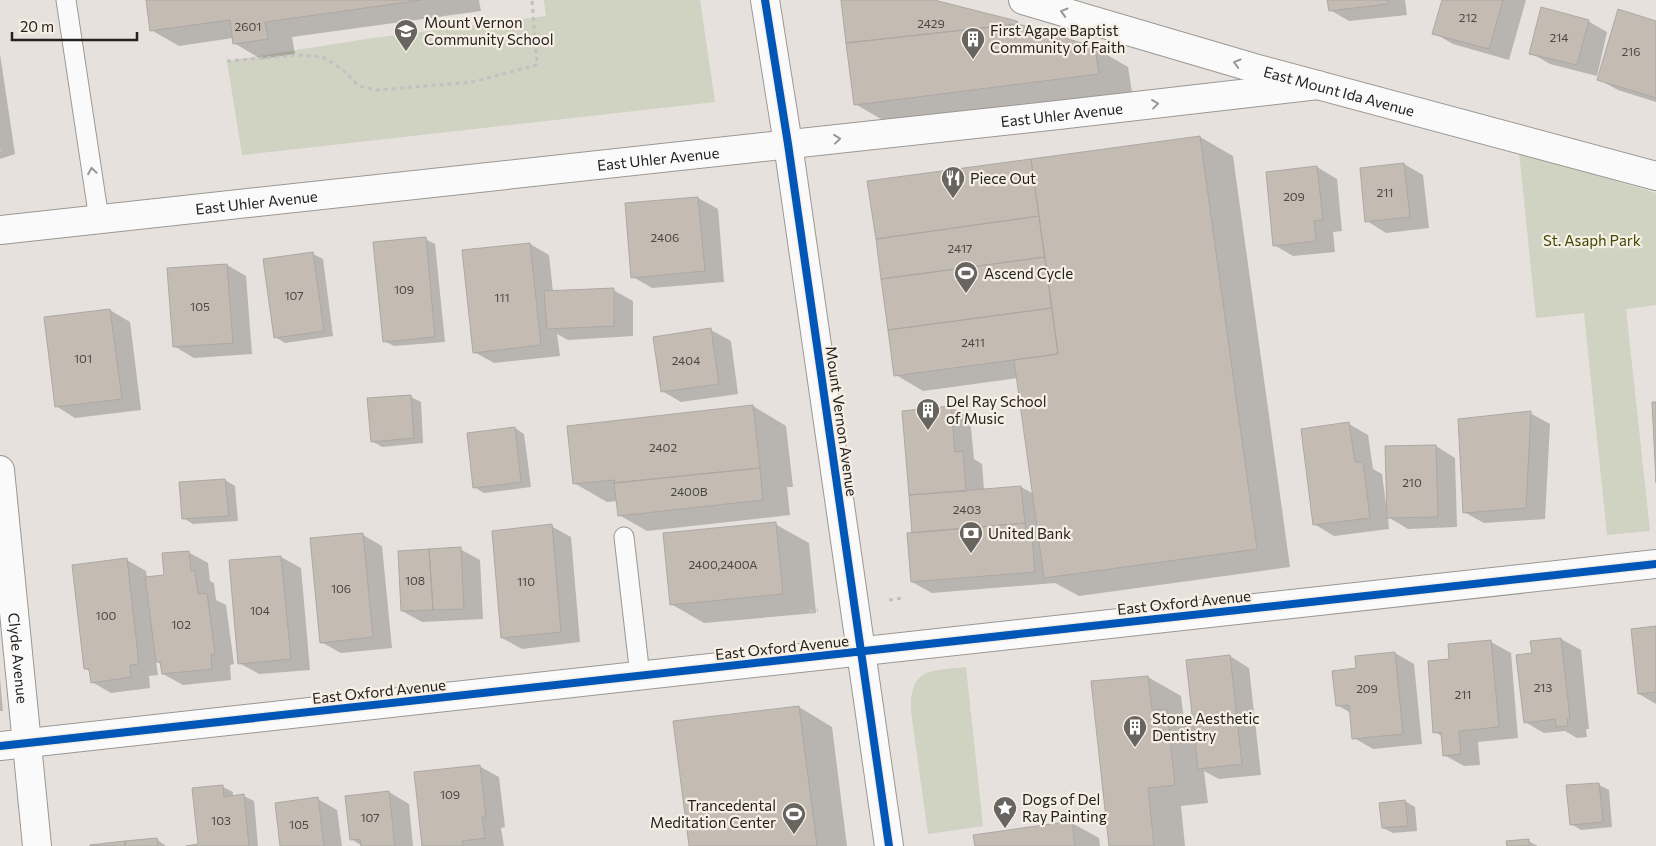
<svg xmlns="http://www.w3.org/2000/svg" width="1656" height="846" font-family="Commissioner,sans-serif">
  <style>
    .green { fill: #d0d2c2 }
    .shadow { fill: #0003 }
    .building { fill: #c4bcb3; stroke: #aca8a4 }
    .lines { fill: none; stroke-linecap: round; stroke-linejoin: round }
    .service-casing { stroke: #9b9793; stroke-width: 21 }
    .minor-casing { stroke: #9b9793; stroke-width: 30 }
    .secondary-casing { stroke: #9b9793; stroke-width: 30 }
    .path { stroke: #c2c1c0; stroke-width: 3; stroke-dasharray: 4 4; stroke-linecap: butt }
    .service { stroke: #fbfafa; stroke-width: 19 }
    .minor { stroke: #fbfafa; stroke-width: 28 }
    .secondary { stroke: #fbfafa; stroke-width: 28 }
    .cycleway-casing { stroke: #f7efe5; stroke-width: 11 }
    .cycleway { stroke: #0057b8; stroke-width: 8 }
    .oneway { stroke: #9a9897 }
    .labels { text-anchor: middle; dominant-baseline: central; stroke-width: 4.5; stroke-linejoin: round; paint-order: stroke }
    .number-label { font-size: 12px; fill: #4c4843 }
    .poi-label { font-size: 15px; fill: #24211e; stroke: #f7efe5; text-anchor: start }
    .street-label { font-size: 15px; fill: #24211e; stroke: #f7efe5 }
    .park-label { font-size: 15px; fill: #3b4900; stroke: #f7efe5 }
  </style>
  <rect width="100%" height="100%" fill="#e6e1dc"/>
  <path class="green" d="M 544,0 L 700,0 L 715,102 L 242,155 L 227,61 L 366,39 L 546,16 Z
    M 1519,152 L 1656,193 L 1656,305 L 1626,309 L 1650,531 L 1607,535 L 1584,313 L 1536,318 Z
    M 966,667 L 983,826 L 928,834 L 911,712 C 909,667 931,671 966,667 Z"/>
  <path class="shadow" d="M 147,0 L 479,0 L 481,11 L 292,37 L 295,54 L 261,59 L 234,43 L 233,38 L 179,46 L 151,30 Z
    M 842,0 L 929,0 L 1017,22 L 1026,28 L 1095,48 L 1128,67 L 1132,92 L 888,123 L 855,104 Z
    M 1329,0 L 1405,0 L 1407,15 L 1349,21 L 1330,10 Z
    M 1443,0 L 1526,0 L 1509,60 L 1453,44 L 1434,33 Z
    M 1588,21 L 1607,32 L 1597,76 L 1550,64 L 1531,53 Z
    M 1656,23 L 1656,102 L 1618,90 L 1598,79 Z
    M 0,54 L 15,154 L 0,159 Z
    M 1200,137 L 1233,156 L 1290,567 L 1079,596 L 1055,583 L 932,593 L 912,582 L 914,534 L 951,407 L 970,418 L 974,459 L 982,464 L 984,490 L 1021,487 L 1034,494 L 1018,378 L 923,391 L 896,375 Z
    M 1404,164 L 1423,175 L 1429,228 L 1386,233 L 1367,221 Z
    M 1317,167 L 1337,179 L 1342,231 L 1333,232 L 1335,252 L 1293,256 L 1274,245 Z
    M 698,198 L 718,209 L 724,282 L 652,288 L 633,277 L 626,204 Z
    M 425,239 L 435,244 L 445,342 L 394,346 L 384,341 Z
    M 530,244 L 549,255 L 553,292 L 613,290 L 633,301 L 633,336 L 568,340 L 557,334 L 560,356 L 494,363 L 474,352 Z
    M 313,254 L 323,259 L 333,336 L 285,343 L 275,337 Z
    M 227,265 L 246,276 L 252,354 L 194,358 L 174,346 Z
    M 110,310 L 130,322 L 141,410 L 75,418 L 56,406 Z
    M 711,330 L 731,341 L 738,394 L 681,402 L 662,391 Z
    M 411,397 L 421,402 L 423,443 L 382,447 L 372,441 Z
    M 753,406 L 786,426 L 793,487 L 787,487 L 790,515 L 647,531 L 619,515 L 618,501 L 607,502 L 574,483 Z
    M 1530,413 L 1550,424 L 1545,519 L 1484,523 L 1464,512 Z
    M 1349,424 L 1368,435 L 1373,469 L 1382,474 L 1386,504 L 1388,504 L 1436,446 L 1455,458 L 1457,527 L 1408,529 L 1388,517 L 1389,529 L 1334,536 L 1314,524 Z
    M 515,428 L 524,434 L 531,487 L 484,493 L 474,487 Z
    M 225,480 L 235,486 L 238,521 L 193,524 L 183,518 Z
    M 775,524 L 809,543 L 816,613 L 704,623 L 671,604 Z
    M 551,526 L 571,537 L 580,642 L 522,649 L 502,638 Z
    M 363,535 L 382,546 L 392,648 L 341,653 L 321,642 Z
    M 460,549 L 480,560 L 483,619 L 422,622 L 402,611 Z
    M 188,552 L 208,563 L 210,581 L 214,583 L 216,600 L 226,605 L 234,664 L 230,665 L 231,680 L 183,685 L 163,674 L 161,664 L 156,661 L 158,675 L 149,676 L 150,688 L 111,693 L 92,682 L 91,672 L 86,669 L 127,560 L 146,571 L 147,578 L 165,576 Z
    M 281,557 L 301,568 L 310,670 L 259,674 L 239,663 L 230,562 Z
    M 1656,627 L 1656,704 L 1639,694 Z
    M 1561,639 L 1581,650 L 1589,729 L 1586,729 L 1587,737 L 1577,738 L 1565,731 L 1544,733 L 1525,722 L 1533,654 L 1532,642 Z
    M 1491,642 L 1511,653 L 1518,738 L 1478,742 L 1480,765 L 1464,766 L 1444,755 L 1443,737 L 1435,732 L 1450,660 Z
    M 1395,653 L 1414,664 L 1422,744 L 1373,749 L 1354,738 L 1351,713 L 1337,705 L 1358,669 Z
    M 1230,656 L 1249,668 L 1261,775 L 1219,779 L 1204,771 L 1208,803 L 1181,806 L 1185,846 L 1110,846 L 1148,677 L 1181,696 L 1184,720 L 1195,726 Z
    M 0,678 L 3,711 L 0,711 Z
    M 799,707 L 832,727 L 847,846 L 690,846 Z
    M 479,766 L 499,777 L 505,827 L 501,828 L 504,846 L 424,846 Z
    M 1599,785 L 1609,790 L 1612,827 L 1581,830 L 1571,824 Z
    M 223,787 L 233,792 L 233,797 L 244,796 L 254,801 L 258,846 L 188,846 L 199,845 Z
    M 389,792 L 409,804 L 413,846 L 362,846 L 351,839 L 347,797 Z
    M 318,799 L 337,810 L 342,846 L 281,846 Z
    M 1405,801 L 1415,807 L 1417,831 L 1393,833 L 1383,828 Z
    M 1072,823 L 1099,838 L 1100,846 L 976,846 Z
    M 156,839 L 166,846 L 92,846 Z
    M 1528,841 L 1538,846 L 1508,846 Z"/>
  <path class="building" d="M 146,0 L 422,0 L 265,22 L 268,39 L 233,44 L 230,20 L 150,31 Z
    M 841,0 L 934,0 L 1017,21 L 1018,24 L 846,43 Z
    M 1327,0 L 1387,0 L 1388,4 L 1329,11 Z
    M 1442,0 L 1503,0 L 1489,49 L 1432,34 Z
    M 1541,7 L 1589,20 L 1577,65 L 1529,54 Z
    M 1618,9 L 1656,21 L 1656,98 L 1597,80 Z
    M 1018,24 L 1095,47 L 1099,74 L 854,105 L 846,43 Z
    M 1200,136 L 1257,549 L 1044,578 L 1014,360 L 1058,354 L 1031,159 Z
    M 1031,159 L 1039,216 L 876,239 L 867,181 Z
    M 1404,163 L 1410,217 L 1365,222 L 1360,168 Z
    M 1317,166 L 1323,220 L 1314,221 L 1316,241 L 1273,246 L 1266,172 Z
    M 698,197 L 705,271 L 631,278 L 625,203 Z
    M 1039,216 L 1045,257 L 881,279 L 876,239 Z
    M 426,237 L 435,337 L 383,342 L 373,242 Z
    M 530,243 L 541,345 L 473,353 L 462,250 Z
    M 313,252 L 324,331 L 274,338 L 263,259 Z
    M 1045,257 L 1052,308 L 888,330 L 881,279 Z
    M 227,264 L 233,343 L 173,347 L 167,268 Z
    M 614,288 L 614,326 L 547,329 L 544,291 Z
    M 1052,308 L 1058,354 L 894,376 L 888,330 Z
    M 110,309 L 122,399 L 55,407 L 44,317 Z
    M 711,328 L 719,384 L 661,392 L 653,337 Z
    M 411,395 L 414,438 L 371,442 L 367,398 Z
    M 1652,402 L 1656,402 L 1656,483 Z
    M 753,405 L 760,468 L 614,483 L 615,480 L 573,484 L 567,426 Z
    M 951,406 L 955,452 L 963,451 L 966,491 L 909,495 L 902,411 Z
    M 1531,411 L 1526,508 L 1463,513 L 1458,419 Z
    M 1349,422 L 1355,462 L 1363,462 L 1370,518 L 1313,525 L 1301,429 Z
    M 515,427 L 521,482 L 473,488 L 467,433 Z
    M 1436,445 L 1438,517 L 1387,518 L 1385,446 Z
    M 760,468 L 763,500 L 618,516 L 614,483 Z
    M 225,479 L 229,516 L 182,519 L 179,482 Z
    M 1021,486 L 1025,523 L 912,533 L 909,495 Z
    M 776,522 L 783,594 L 670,605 L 663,533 Z
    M 1025,523 L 1026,536 L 1032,535 L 1035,572 L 911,582 L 907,533 Z
    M 552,524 L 561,632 L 501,638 L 492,531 Z
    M 363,533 L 373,637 L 320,643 L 310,538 Z
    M 461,547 L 464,609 L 433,610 L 429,549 Z
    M 429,549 L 433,610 L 401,611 L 398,551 Z
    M 189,551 L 191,571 L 195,571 L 198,594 L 207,593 L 215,654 L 211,654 L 212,669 L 162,674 L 160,662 L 156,662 L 145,577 L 164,575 L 162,553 Z
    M 281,556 L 291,659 L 238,664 L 229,560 Z
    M 127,558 L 139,664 L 130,665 L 131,677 L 91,683 L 89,669 L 84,669 L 72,565 Z
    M 1656,626 L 1656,692 L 1638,694 L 1631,629 Z
    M 1561,638 L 1570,719 L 1567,719 L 1568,726 L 1556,727 L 1555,719 L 1524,723 L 1516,655 L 1532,653 L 1530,641 Z
    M 1491,640 L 1499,727 L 1459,731 L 1461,754 L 1443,756 L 1441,732 L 1433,733 L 1428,661 L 1449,659 L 1448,644 Z
    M 1395,652 L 1403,734 L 1352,739 L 1349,705 L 1336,706 L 1332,671 L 1356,668 L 1355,656 Z
    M 1230,655 L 1242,764 L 1198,769 L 1186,660 Z
    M 1148,676 L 1152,710 L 1167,709 L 1175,785 L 1148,788 L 1154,846 L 1109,846 L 1091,681 Z
    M 799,706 L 817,846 L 689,846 L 673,721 Z
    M 480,765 L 486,817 L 482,817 L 485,838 L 462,841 L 463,846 L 422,846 L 414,772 Z
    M 1599,783 L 1603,822 L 1570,825 L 1566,785 Z
    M 223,785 L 224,797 L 244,794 L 249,846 L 186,846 L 198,844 L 192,788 Z
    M 389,791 L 395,846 L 361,846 L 360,839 L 350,840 L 345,796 Z
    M 318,797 L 324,846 L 280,846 L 275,803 Z
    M 1405,800 L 1408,826 L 1382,828 L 1379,803 Z
    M 1072,821 L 1075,846 L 975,846 L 973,835 Z
    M 157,838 L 158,846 L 125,846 L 125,841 Z
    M 1529,839 L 1529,846 L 1507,846 L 1506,841 Z
    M 125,841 L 125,846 L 90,846 L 90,845 Z"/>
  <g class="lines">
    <g class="service-casing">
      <path id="service" d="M 66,0 L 99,219
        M 624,537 L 640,676"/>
    </g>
    <g class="minor-casing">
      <g id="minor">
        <path id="s1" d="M 1023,0 L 1254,68 L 1656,176"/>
        <path id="s2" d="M 0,230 L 1058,115 L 1318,85"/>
        <path id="s3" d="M 0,470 L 37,846"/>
        <path d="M 0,746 L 1656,564"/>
      </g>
    </g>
    <g class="secondary-casing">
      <path id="secondary" d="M 765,0 L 788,144 L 889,846"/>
    </g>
    <path class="path" d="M 227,61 L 301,55 L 323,57 L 343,70 L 359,86 L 377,90 L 472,82 L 537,65 L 532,0
      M 0,150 L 2,150
      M 889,600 L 903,598
      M 809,611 L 818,610"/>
    <use href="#service" class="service"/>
    <use href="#minor" class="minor"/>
    <use href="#secondary" class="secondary"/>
    <g class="cycleway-casing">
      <path id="cycleway" d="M 765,0 L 788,144 L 889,846
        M 0,746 L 1656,564"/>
    </g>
    <use href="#cycleway" class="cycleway"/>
  </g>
  <defs><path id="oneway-chevron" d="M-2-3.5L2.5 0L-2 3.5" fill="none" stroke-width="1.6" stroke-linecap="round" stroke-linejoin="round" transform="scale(1.25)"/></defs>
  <g class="oneway">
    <use href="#oneway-chevron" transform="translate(1064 12) rotate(-164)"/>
    <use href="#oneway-chevron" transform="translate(1237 63) rotate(-164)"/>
    <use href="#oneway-chevron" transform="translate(1155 104) rotate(-7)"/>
    <use href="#oneway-chevron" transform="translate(837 139) rotate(-6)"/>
    <use href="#oneway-chevron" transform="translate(92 171) rotate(-99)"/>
  </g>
  <defs>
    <g id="school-pin" transform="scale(1.25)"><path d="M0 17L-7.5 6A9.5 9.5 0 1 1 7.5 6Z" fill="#686460" stroke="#f7efe5"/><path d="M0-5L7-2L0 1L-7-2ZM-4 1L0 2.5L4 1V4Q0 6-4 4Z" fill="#fff"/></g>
    <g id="building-pin" transform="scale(1.25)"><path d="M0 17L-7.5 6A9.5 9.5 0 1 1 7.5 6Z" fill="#686460" stroke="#f7efe5"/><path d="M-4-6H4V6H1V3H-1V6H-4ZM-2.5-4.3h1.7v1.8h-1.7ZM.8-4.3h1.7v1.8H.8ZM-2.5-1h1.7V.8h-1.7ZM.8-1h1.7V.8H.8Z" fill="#fff"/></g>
    <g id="restaurant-pin" transform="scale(1.25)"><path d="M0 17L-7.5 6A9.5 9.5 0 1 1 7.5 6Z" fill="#686460" stroke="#f7efe5"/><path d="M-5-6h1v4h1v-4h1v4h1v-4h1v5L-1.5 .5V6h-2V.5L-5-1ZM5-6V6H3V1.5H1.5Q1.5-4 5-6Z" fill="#fff"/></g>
    <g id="stadium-pin" transform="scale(1.25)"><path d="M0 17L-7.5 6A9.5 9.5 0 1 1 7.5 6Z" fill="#686460" stroke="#f7efe5"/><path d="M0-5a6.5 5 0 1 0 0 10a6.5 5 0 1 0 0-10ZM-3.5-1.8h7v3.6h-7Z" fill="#fff"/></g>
    <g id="bank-pin" transform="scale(1.25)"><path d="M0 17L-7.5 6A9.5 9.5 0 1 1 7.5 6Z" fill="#686460" stroke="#f7efe5"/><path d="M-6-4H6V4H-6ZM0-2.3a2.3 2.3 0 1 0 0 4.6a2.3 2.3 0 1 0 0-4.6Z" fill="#fff"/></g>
    <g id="sight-pin" transform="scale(1.25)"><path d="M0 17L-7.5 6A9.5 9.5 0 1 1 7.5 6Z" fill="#686460" stroke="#f7efe5"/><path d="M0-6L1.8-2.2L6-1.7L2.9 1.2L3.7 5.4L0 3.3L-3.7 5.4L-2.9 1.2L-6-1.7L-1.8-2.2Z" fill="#fff"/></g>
  </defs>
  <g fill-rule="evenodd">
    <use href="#school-pin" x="406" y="31"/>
    <use href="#building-pin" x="973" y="39"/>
    <use href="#restaurant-pin" x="953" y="178"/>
    <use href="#stadium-pin" x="966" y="273"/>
    <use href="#building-pin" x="928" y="410"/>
    <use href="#bank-pin" x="971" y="533"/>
    <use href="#building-pin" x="1135" y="727"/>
    <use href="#sight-pin" x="1005" y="808"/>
    <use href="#stadium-pin" x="794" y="814"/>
  </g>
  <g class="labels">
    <g class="number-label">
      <text x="1468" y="17">212</text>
      <text x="931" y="23">2429</text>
      <text x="248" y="26">2601</text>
      <text x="1559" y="37">214</text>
      <text x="1631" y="51">216</text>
      <text x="1385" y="192">211</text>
      <text x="1294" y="196">209</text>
      <text x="665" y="237">2406</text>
      <text x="960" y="248">2417</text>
      <text x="404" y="289">109</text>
      <text x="294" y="295">107</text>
      <text x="502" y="297">111</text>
      <text x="200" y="306">105</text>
      <text x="973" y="342">2411</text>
      <text x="83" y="358">101</text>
      <text x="686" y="360">2404</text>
      <text x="663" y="447">2402</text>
      <text x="1412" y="482">210</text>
      <text x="689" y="491">2400B</text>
      <text x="967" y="509">2403</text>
      <text x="723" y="564">2400,2400A</text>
      <text x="415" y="580">108</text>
      <text x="526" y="581">110</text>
      <text x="341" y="588">106</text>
      <text x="260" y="610">104</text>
      <text x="106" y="615">100</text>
      <text x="181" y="624">102</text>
      <text x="1543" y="687">213</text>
      <text x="1367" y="688">209</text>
      <text x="1463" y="694">211</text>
      <text x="450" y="794">109</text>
      <text x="370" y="817">107</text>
      <text x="221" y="820">103</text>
      <text x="299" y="824">105</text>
    </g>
    <g class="poi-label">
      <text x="424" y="22">Mount Vernon<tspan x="424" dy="17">Community School</tspan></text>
      <text x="990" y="30">First Agape Baptist<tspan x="990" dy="17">Community of Faith</tspan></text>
      <text x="970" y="178">Piece Out</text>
      <text x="984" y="273">Ascend Cycle</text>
      <text x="946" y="401">Del Ray School<tspan x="946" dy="17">of Music</tspan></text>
      <text x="988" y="533">United Bank</text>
      <text x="1152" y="718">Stone Aesthetic<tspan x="1152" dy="17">Dentistry</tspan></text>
      <text x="1022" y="799">Dogs of Del<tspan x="1022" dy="17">Ray Painting</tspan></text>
      <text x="776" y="805" text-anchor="end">Trancedental<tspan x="776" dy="17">Meditation Center</tspan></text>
    </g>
    <g class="street-label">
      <text stroke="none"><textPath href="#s1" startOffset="329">East Mount Ida Avenue</textPath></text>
      <text stroke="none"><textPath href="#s2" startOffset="1068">East Uhler Avenue</textPath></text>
      <text stroke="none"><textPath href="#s2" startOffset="662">East Uhler Avenue</textPath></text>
      <text stroke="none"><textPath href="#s2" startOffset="258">East Uhler Avenue</textPath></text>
      <text transform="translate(842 421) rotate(82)">Mount Vernon Avenue</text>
      <text transform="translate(1184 602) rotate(-6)">East Oxford Avenue</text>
      <text transform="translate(782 647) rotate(-6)">East Oxford Avenue</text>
      <text stroke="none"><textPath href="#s3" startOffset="189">Clyde Avenue</textPath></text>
      <text transform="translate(379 691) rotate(-6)">East Oxford Avenue</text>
    </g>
    <g class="park-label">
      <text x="1592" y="240">St. Asaph Park</text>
    </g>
  </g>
  <path d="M12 32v8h125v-8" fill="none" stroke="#24211e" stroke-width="2.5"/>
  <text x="20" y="32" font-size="15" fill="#24211e" stroke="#f7efe5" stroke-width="4" paint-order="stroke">20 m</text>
</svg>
